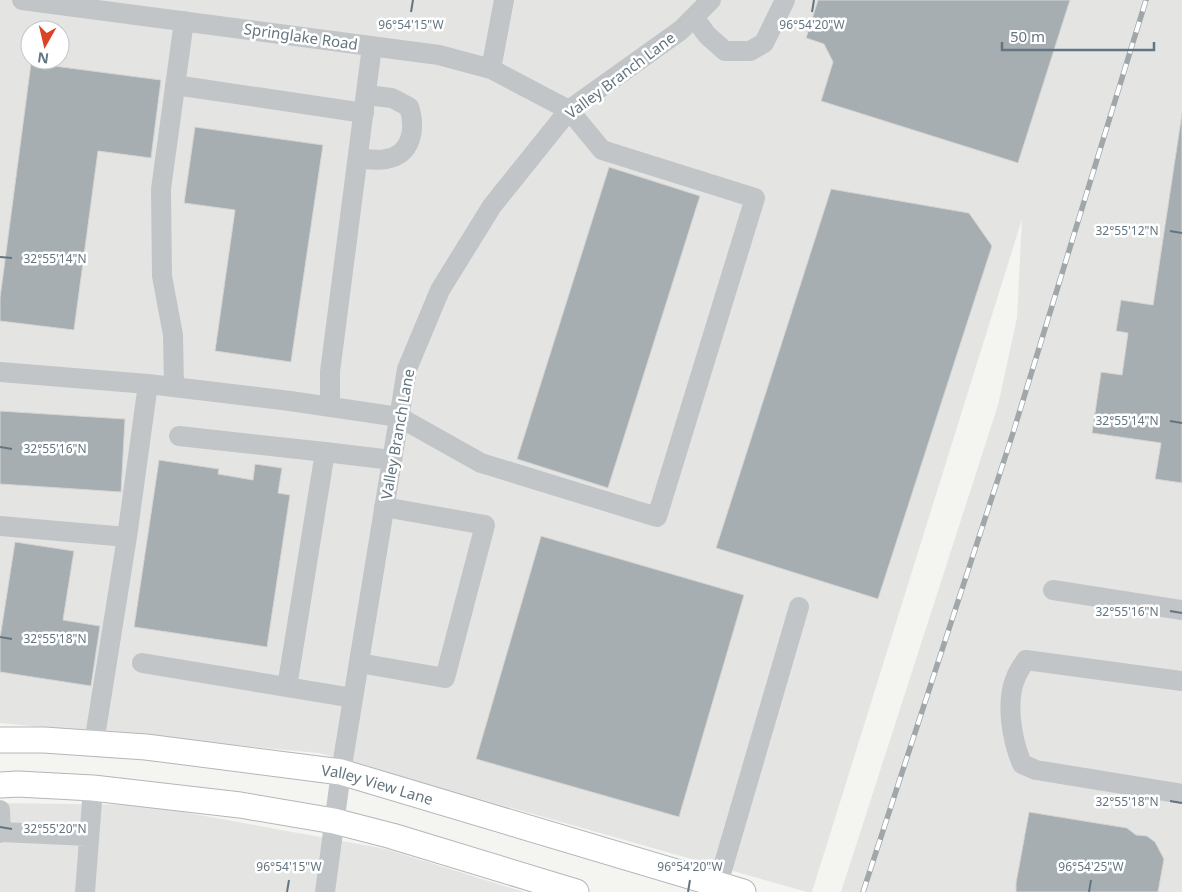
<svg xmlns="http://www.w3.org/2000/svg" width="1182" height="892" font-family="'Noto Sans',sans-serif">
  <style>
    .built { fill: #e4e5e3; fill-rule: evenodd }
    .building { fill: #a6aeb2; stroke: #d5d5d3 }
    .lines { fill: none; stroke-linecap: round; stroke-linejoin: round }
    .major-casing { stroke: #b2b7ba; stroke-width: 27 }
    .minor { stroke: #c1c5c8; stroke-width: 20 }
    .major { stroke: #fff; stroke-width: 25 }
    .rail-casing { stroke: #a0a7ab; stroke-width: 5.5 }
    .rail { stroke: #fff; stroke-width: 4; stroke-dasharray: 11; stroke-linecap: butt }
    .ticks { fill: none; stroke: #637580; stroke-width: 2 }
    .labels { text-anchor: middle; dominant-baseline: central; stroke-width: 5; stroke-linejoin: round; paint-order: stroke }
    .street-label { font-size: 15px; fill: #637580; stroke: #fff }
    .ticks-label { font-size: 12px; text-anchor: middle; fill: #637580; stroke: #fff; stroke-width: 5; stroke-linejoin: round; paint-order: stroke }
  </style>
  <rect width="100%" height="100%" fill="#f4f4f0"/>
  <path class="built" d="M 0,0 L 1182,0 L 1182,892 L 841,892 L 998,405 L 1017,318 L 1022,219 L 812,892 L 807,892 L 319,753 L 0,723 ZM 30,30 L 60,30 L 60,60 L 30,60 Z
    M 0,803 L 144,805 L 386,849 L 524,892 L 0,892 Z"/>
  <path class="building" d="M 818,0 L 1070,0 L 1018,163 L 821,101 L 833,62 L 824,44 L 806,38 Z
    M 31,63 L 161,80 L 151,158 L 98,151 L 74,330 L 0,321 L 0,298 Z
    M 1182,113 L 1182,483 L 1155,479 L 1161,443 L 1092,433 L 1101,372 L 1122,375 L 1128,333 L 1116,331 L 1121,300 L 1153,305 Z
    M 195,127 L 323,145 L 291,362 L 215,351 L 235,210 L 184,203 Z
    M 609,167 L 700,196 L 608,488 L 517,459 Z
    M 831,189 L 969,213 L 992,246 L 878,599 L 716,548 Z
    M 0,411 L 125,419 L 121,492 L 0,484 Z
    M 159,460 L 219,469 L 218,474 L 253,480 L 255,464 L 282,468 L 278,493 L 290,495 L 267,647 L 134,627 Z
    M 541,536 L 744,595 L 679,817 L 476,759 Z
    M 15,542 L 74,551 L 63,620 L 100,626 L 91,686 L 0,672 L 0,638 Z
    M 1029,812 L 1127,828 L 1136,835 L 1147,836 L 1155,842 L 1164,859 L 1158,892 L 1016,892 L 1016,883 Z"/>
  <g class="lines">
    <g class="major-casing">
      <g id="major">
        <path id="s1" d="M 0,740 L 44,740 L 146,747 L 341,772 L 743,892"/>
        <path d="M 0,785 L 18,784 L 93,788 L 240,805 L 334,821 L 392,836 L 576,892"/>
      </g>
    </g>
    <path class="minor" d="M 694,17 L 707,35 L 725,51 L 750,51 L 764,43 L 785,0
      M 491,69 L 504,0
      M 175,85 L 364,113
      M 358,158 C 367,159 377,161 386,159 C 412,155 416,128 409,107 L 392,98 L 366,95
      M 0,372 L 148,384 L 290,401 L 399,417 L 481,463 L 657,517 L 755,198 L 602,150 L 569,110 L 491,69 L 439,55 L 22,0
      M 174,387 L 173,335 L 162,276 L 161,189 L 184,21
      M 330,407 L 330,372 L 372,46
      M 179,436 L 325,452 L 287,687
      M 325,452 L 392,460
      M 0,526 L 127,537 L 94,743
      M 127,537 L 148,384
      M 1053,590 L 1182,610
      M 142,663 L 353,698
      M 359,663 L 445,678 L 485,525 L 384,507
      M 1182,681 L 1026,660 C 1022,666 1018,671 1016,677 C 1005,702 1012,740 1022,764 L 1036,770 L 1182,794
      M 0,810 L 1,832 L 0,833
      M 1,832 L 88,836
      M 718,884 L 799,607
      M 85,892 L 93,788
      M 325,892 L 341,772 L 407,369 L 440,290 L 492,206 L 569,110 L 681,30 L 711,0"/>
    <use href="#major" class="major"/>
    <g class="rail-casing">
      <path id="rail" d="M 863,892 L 1013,433 L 1146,0"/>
    </g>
    <use href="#rail" class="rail"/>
  </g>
  <path class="ticks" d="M 411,12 L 413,0M 812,12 L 814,0M 1170,231 L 1182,233M 0,257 L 12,258M 1170,421 L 1182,423M 0,447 L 12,449M 1170,611 L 1182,613M 0,637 L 12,639M 1170,801 L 1182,803M 0,827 L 12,829M 287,892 L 289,880M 688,892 L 690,880M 1089,892 L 1091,880"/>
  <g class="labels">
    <g class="street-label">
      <text transform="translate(301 36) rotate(8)">Springlake Road</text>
      <text transform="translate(620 75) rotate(-37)">Valley Branch Lane</text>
      <text transform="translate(397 434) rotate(-80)">Valley Branch Lane</text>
      <text stroke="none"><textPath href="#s1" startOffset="381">Valley View Lane</textPath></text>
    </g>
  </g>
  <g class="ticks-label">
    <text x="411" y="29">96°54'15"W</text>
    <text x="812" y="29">96°54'20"W</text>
    <text x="1127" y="235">32°55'12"N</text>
    <text x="55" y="263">32°55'14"N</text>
    <text x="1127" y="425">32°55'14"N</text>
    <text x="55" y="453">32°55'16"N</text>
    <text x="1127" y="616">32°55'16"N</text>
    <text x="55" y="643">32°55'18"N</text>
    <text x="1127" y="806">32°55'18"N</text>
    <text x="55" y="833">32°55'20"N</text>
    <text x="289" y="871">96°54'15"W</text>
    <text x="690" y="871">96°54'20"W</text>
    <text x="1091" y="871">96°54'25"W</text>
  </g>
  <g transform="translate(45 45) rotate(188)"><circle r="24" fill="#ffffff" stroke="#c1c8cc"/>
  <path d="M0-4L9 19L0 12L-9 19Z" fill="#de4226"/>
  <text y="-8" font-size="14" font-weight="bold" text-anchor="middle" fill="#637580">N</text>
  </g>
  <path d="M1002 42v8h152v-8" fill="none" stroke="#637580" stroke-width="2.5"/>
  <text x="1010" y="42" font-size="15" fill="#637580" stroke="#ffffff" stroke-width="4" paint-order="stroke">50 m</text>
</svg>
